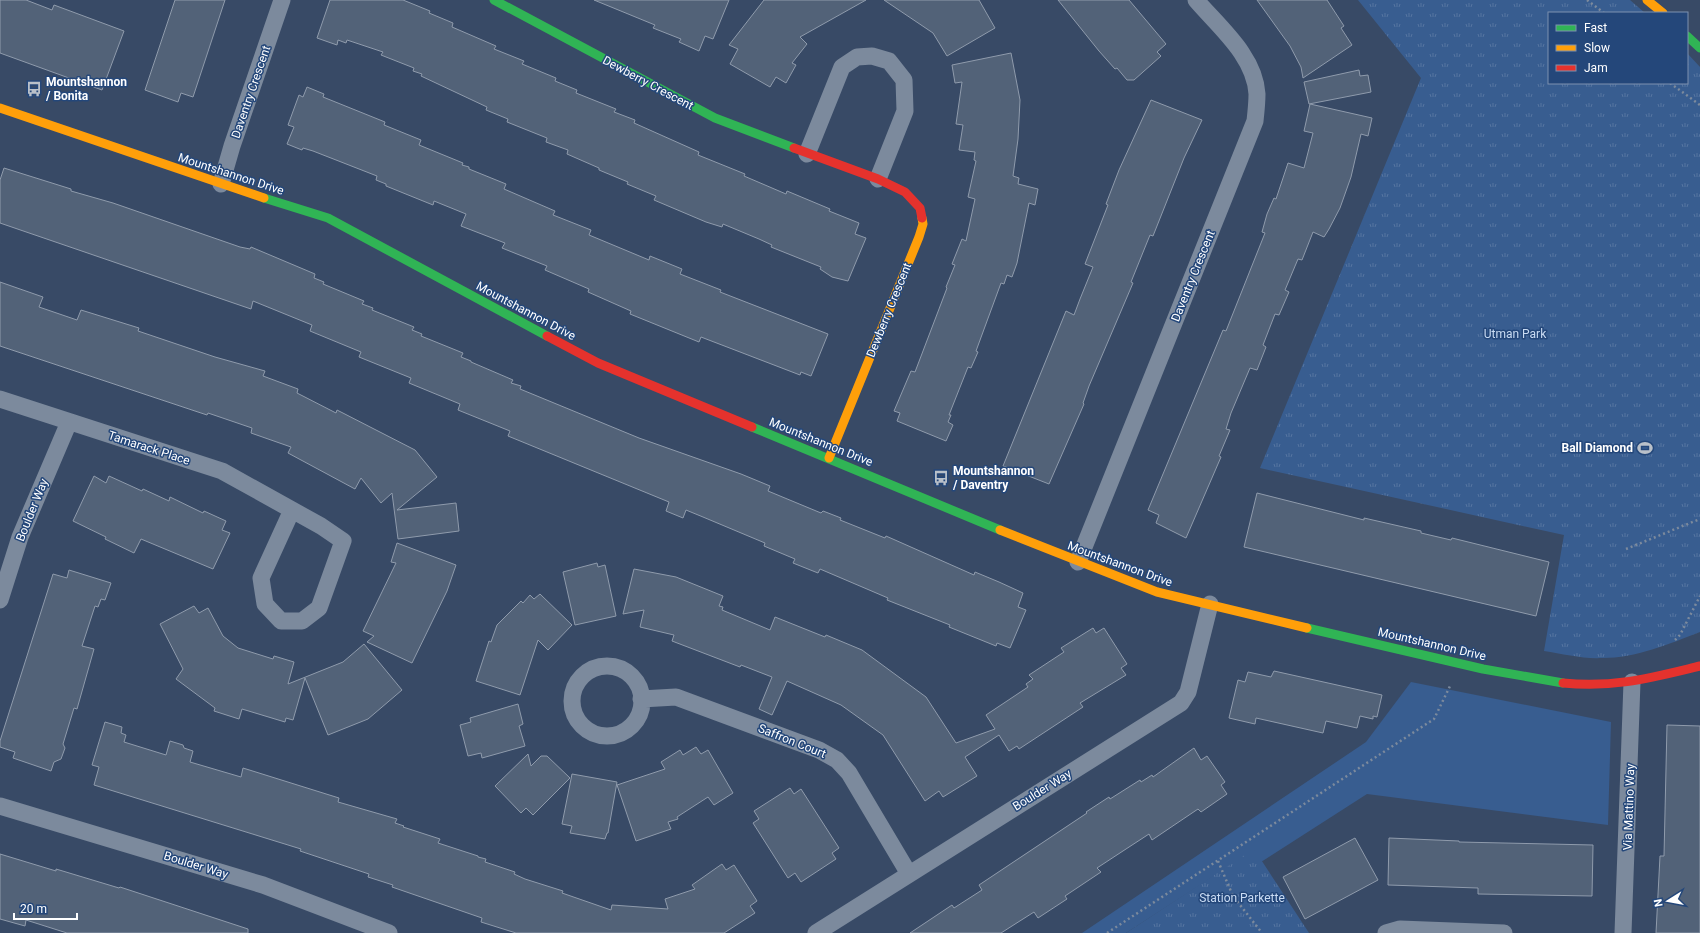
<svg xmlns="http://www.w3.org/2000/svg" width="1700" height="933" font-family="Roboto,sans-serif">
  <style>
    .green { fill: #385d90 }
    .park { fill: url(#park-tufts) }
    .building { fill: #526278; stroke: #8f9bac }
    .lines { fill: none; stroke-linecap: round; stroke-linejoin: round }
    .path { stroke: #7c8a9d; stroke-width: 2.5; stroke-dasharray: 2 3; stroke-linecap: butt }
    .street { stroke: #7c8a9d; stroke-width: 17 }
    .fast { stroke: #30b455; stroke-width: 9 }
    .slow { stroke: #ff9f0a; stroke-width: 9 }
    .jam { stroke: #e5322d; stroke-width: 9 }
    .labels { text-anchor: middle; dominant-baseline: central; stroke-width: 3; stroke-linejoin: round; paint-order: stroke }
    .poi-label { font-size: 12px; font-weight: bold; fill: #fff; stroke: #24477a; text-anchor: start }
    .street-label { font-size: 12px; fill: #fff; stroke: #24477a }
    .park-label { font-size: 12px; fill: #c9dbf3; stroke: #24477a }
  </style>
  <defs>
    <pattern id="park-tufts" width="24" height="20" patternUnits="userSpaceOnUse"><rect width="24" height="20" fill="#385d90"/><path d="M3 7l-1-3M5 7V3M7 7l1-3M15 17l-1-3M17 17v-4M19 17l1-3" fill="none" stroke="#5675a1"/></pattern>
  </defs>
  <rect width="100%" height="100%" fill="#384a66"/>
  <path class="green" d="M 1411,682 L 1611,722 L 1608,825 L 1367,794 L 1261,862 L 1254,850 L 1126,933 L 1082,933 L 1366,742 Z"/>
  <path class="park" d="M 1358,0 L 1630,0 L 1645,13 L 1549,13 L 1549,83 L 1687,83 L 1687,53 L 1700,67 L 1700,632 C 1669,644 1636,658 1602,658 C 1583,659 1563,654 1544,651 L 1564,535 L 1260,468 L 1421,78 Z
    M 1254,849 L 1309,933 L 1126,933 Z"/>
  <path class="building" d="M 0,0 L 26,0 L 52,10 L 54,5 L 124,31 L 102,90 L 0,53 Z
    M 175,0 L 225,0 L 193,97 L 181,93 L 178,102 L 145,90 Z
    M 330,0 L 403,0 L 430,11 L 429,13 L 453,23 L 452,27 L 496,46 L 494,49 L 524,61 L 522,64 L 556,78 L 555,81 L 577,90 L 576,93 L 616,109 L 614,112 L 635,120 L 634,123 L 699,152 L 698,155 L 745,174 L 744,176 L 786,194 L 787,191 L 830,209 L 829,211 L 859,223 L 855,234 L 866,238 L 848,281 L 832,277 L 820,269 L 821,267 L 771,247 L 772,245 L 759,239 L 723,224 L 722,227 L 706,222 L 654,200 L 656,196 L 627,184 L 628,182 L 599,170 L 599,168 L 567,154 L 568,150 L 546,142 L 547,138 L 507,122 L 508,119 L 486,110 L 487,107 L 421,76 L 422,74 L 413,71 L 414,68 L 381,55 L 383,52 L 347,40 L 346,43 L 338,40 L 337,45 L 317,38 Z
    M 594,0 L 729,0 L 713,39 L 705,36 L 699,51 L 679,42 L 681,39 L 653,28 L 655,25 Z
    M 764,0 L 866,0 L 800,37 L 807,44 L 792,63 L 796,65 L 786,83 L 776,77 L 770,87 L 730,64 L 738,49 L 729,45 Z
    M 884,0 L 979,0 L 995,28 L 947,56 L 933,33 Z
    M 1058,0 L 1129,0 L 1166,44 L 1157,52 L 1161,56 L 1134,80 L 1127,80 L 1117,68 L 1115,69 L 1099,51 Z
    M 1257,0 L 1327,0 L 1344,26 L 1341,28 L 1352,45 L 1303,78 L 1301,67 L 1290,46 Z
    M 1011,53 L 1020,100 L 1018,139 L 1013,176 L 1019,178 L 1018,184 L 1038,189 L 1035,205 L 1029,203 L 1017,263 L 1012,277 L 1007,275 L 1004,284 L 1001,283 L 976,351 L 978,352 L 971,368 L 968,367 L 949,415 L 951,415 L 948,422 L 953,425 L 946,441 L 897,421 L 900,413 L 894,411 L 911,371 L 915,372 L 947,288 L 946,287 L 955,265 L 952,264 L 962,239 L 966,241 L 975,199 L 968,197 L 976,161 L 974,160 L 975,152 L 959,150 L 963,125 L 956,124 L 962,82 L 955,83 L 952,65 Z
    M 1359,70 L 1360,76 L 1368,75 L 1371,92 L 1309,104 L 1304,82 Z
    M 307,87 L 324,94 L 323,97 L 385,122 L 384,125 L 421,140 L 419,145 L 463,163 L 462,165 L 469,167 L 469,169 L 506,184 L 504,189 L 555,211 L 553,215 L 591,230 L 589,235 L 649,260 L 650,256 L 682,269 L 680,274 L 721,290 L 720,292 L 828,334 L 811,376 L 801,372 L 800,375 L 701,337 L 699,342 L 630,314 L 631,311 L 588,292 L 589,289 L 545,270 L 547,266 L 502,248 L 505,243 L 461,226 L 466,214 L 434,201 L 433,205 L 386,186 L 386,184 L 376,180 L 377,176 L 313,151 L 303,148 L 302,150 L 287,144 L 294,127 L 288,125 L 299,95 L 303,97 Z
    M 1151,100 L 1202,120 L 1184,158 L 1153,236 L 1150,235 L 1131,282 L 1133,283 L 1089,386 L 1083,403 L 1084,404 L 1049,484 L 1003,466 L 1066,311 L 1074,315 L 1080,299 L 1093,267 L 1085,264 L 1108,205 L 1106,204 L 1119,170 Z
    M 1310,104 L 1372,118 L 1368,136 L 1361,134 L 1351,177 L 1340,208 L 1329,229 L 1324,237 L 1313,232 L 1302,260 L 1298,259 L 1285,290 L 1289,292 L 1279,315 L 1275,314 L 1263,345 L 1266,347 L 1257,370 L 1250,368 L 1231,413 L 1226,429 L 1230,430 L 1219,456 L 1221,457 L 1186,538 L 1156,523 L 1159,515 L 1148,510 L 1223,330 L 1226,331 L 1265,233 L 1262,232 L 1267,214 L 1274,198 L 1276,199 L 1288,163 L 1304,168 L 1313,133 L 1304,131 Z
    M 4,168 L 71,189 L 71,191 L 113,203 L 240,247 L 250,249 L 251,247 L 315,274 L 314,278 L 324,282 L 323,284 L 364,301 L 362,304 L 373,308 L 372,310 L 414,327 L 412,330 L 422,334 L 421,336 L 463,353 L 461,357 L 471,361 L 471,362 L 513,380 L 511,383 L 521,386 L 520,389 L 639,438 L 741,474 L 770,486 L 768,491 L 821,513 L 823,511 L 841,518 L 840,520 L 885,538 L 886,536 L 974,575 L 975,572 L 999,582 L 1023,593 L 1018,607 L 1026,610 L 1010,648 L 997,643 L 996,646 L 949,627 L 950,625 L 887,600 L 888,598 L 820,569 L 818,573 L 793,563 L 795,559 L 764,546 L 765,543 L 703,517 L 686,510 L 683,518 L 666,511 L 669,502 L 508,436 L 510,431 L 458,410 L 460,404 L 409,383 L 411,378 L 359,357 L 361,352 L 310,331 L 312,325 L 253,301 L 251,309 L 0,223 L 0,180 Z
    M 0,282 L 43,297 L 39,307 L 77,320 L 81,310 L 139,328 L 138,331 L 215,357 L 265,371 L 263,376 L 298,389 L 297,393 L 336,413 L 337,410 L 415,450 L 437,477 L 397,510 L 456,503 L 459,531 L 398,539 L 392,493 L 381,503 L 361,478 L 355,489 L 288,453 L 291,447 L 251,433 L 252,428 L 208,413 L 207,415 L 0,346 Z
    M 94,476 L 106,483 L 109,476 L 142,491 L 143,489 L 169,501 L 170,497 L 203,513 L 204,511 L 226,521 L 222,530 L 230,533 L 213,569 L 141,539 L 134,553 L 105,539 L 106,537 L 73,521 Z
    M 1257,493 L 1364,520 L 1364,518 L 1399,526 L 1421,531 L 1421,533 L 1451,540 L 1452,538 L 1549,562 L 1536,616 L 1244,547 Z
    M 397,543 L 456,565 L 447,591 L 412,663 L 367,642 L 374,636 L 363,631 L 396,563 L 391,562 Z
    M 597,563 L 598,567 L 605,565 L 616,616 L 575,625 L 563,572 Z
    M 634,569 L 676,577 L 723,596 L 719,606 L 723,607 L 722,610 L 770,630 L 775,617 L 825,637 L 826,635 L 862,650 L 926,697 L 956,743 L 995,729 L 986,715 L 1028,687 L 1026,684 L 1033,679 L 1029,675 L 1064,652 L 1061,648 L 1093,628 L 1096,633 L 1104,628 L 1127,664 L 1121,668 L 1126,675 L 1080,703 L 1083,707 L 1019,749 L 1017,746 L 1009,751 L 999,735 L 965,757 L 977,776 L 943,797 L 939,791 L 925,801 L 883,735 L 841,705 L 787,681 L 772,715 L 759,709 L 772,677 L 741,665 L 740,667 L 672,641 L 674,635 L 640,627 L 644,610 L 623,614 Z
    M 69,570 L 111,583 L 105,600 L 101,599 L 98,607 L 95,606 L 82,646 L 94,649 L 77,709 L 74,708 L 63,744 L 65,748 L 61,759 L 54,762 L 51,771 L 13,758 L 15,752 L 0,747 L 0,741 L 53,574 L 67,578 Z
    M 540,594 L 572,625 L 548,650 L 538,640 L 520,695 L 476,681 L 489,641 L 491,642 L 497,625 L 521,601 L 523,603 L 530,595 L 534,599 Z
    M 194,606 L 199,613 L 208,608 L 223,636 L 238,648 L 273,659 L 274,656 L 294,662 L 288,684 L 343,662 L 364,644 L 402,690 L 368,719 L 328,735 L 305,678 L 293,720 L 286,718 L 285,722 L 242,709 L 239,719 L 214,711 L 215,708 L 176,679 L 183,669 L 160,624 Z
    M 1274,671 L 1382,695 L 1377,717 L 1373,716 L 1373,719 L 1360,716 L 1357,728 L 1326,721 L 1323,733 L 1256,718 L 1255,724 L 1229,718 L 1238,680 L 1245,682 L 1248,672 L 1271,677 Z
    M 518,704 L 523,724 L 519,726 L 525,746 L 482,758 L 481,753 L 468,756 L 460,725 L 471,722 L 470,718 Z
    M 105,722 L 122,727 L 121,733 L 126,735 L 124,742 L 166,755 L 170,741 L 183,745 L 184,748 L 193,751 L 190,762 L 241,777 L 243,768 L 339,798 L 338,802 L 397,819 L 395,823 L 404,826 L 403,827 L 440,839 L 438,843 L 478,856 L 478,857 L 486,859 L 485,862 L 515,872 L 514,874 L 525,879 L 563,891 L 562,893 L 611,910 L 612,905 L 668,909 L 665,899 L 695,889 L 692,885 L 722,864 L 726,870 L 734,865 L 757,901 L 750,906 L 755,913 L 724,933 L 516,933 L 481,922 L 482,918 L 392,887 L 393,885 L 368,877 L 369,874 L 300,851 L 301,849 L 94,785 L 99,767 L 92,765 Z
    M 1667,725 L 1700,726 L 1700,933 L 1656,933 L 1660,856 L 1664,856 Z
    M 696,747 L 701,754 L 708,750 L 733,793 L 714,805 L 708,797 L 677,817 L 678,819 L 668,822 L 671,829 L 636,841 L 617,785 L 665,769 L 661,762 L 680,750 L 683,755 Z
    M 1194,748 L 1201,760 L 1207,756 L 1225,782 L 1221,785 L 1227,794 L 1201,812 L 1198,809 L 1152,840 L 1149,834 L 1126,849 L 1097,868 L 1101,872 L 1065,896 L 1067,899 L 1038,918 L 1034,912 L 1001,933 L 910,933 L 952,905 L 954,908 L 982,890 L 979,885 L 1087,813 L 1086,812 L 1109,797 L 1110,799 L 1140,780 L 1141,782 L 1152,775 L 1153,777 Z
    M 528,754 L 531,766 L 541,756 L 547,756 L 570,778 L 533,815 L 526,808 L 521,813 L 495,786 Z
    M 572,774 L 617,782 L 608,833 L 607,833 L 605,839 L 570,833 L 572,826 L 562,824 Z
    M 790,788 L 794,794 L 801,789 L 839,848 L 832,853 L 836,859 L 801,882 L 795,873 L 788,878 L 753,823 L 759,819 L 754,811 Z
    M 1355,838 L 1378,880 L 1305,919 L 1283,877 Z
    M 1389,838 L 1459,841 L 1459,842 L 1593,845 L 1592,896 L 1478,894 L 1478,888 L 1388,885 Z
    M 0,854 L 56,871 L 56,869 L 119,888 L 120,887 L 248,929 L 248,933 L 67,933 L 26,920 L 25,926 L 0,919 Z"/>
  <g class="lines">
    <path class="path" d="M 1587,0 L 1604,13
      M 1670,83 L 1700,105
      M 1626,549 L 1700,519
      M 1675,640 L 1680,635 L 1700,596
      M 1218,861 L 1233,896 L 1262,933
      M 1107,933 L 1434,719 L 1451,684"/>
    <path class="street" d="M 807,154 L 842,67 L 857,57 L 872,56 L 889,61 L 904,80 L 905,111 L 878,179
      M 221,184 L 232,146 L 282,0
      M 0,399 L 222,471 L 321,526 L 343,541 L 319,608 L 302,621 L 281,621 L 265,604 L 261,578 L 292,510
      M 1078,562 L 1255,121 C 1256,112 1257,103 1257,94 C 1255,56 1219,27 1196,0
      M 0,600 L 20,537 L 69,422
      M572 701a35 35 0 1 1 70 0a35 35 0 1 1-70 0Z
      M 641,699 L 676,697 L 819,750 L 837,760 L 849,773 L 909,874
      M 0,806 L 263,885 L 389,933
      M 816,933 L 1181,703 L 1188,692 L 1210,604
      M 1386,933 L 1400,929 L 1504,933
      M 1623,933 L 1632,682"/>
    <path class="fast" d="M 494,0 L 715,118 L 794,148
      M 1687,36 L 1700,48
      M 264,198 L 328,218 L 547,336
      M 752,427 L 1000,530
      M 1307,628 L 1483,669 L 1563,683"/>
    <path class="slow" d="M 1647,0 L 1663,13
      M 0,108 L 264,198
      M 829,458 L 919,237 L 923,224 L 922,218
      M 1000,530 L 1157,592 L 1307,628"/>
    <path class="jam" d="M 794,148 L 878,179 L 905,192 L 920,208 L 922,218
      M 547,336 L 598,363 L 752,427
      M 1563,683 C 1615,688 1650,678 1700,666"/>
  </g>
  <defs>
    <g id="bus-bare" transform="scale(1.2)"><path d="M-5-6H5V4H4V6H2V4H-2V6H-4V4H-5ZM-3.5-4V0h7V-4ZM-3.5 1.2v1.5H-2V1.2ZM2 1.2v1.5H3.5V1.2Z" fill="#b9c0c9" stroke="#24477a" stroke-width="2.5" paint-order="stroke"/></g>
    <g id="stadium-bare" transform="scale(1.2)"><path d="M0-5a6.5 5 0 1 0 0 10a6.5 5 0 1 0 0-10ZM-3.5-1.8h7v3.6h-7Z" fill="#b9c0c9" stroke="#24477a" stroke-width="2.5" paint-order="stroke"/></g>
  </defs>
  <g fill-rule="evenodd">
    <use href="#bus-bare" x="34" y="89"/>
    <use href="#stadium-bare" x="1645" y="448"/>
    <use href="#bus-bare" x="941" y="478"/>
  </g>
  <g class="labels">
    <g class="poi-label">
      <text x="46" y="82">Mountshannon<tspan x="46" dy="14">/ Bonita</tspan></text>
      <text x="1633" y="448" text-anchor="end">Ball Diamond</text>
      <text x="953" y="471">Mountshannon<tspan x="953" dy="14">/ Daventry</tspan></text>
    </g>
    <g class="street-label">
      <text transform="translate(648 83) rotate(28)">Dewberry Crescent</text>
      <text transform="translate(251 92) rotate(-71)">Daventry Crescent</text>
      <text transform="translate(231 174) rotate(18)">Mountshannon Drive</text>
      <text transform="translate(1193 276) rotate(-68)">Daventry Crescent</text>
      <text transform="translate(889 310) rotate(-68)">Dewberry Crescent</text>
      <text transform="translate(526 311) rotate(28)">Mountshannon Drive</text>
      <text transform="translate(821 442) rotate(22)">Mountshannon Drive</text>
      <text transform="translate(149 448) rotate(18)">Tamarack Place</text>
      <text transform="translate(32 510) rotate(-68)">Boulder Way</text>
      <text transform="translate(1120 564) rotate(20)">Mountshannon Drive</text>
      <text transform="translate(1432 644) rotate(13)">Mountshannon Drive</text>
      <text transform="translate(792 741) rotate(22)">Saffron Court</text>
      <text transform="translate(1042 790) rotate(-32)">Boulder Way</text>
      <text transform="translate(1629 807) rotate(-88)">Via Mattino Way</text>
      <text transform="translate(196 865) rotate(17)">Boulder Way</text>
    </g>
    <g class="park-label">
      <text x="1515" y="334">Utman Park</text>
      <text x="1242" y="898">Station Parkette</text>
    </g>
  </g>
  <rect x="1548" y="12" width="140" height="72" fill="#24477a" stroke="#7c91af"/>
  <rect x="1556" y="25" width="20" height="6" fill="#30b455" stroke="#7c91af"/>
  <text x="1584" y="32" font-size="12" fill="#ffffff">Fast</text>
  <rect x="1556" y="45" width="20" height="6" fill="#ff9f0a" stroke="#7c91af"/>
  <text x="1584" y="52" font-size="12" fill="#ffffff">Slow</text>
  <rect x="1556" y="65" width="20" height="6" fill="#e5322d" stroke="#7c91af"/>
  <text x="1584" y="72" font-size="12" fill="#ffffff">Jam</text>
  <g transform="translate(1668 901) rotate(259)" stroke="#24477a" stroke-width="3" paint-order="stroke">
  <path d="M0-3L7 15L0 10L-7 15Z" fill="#ffffff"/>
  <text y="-6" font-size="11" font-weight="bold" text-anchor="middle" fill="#ffffff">N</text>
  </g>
  <path d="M14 913v6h63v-6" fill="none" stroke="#ffffff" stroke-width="2"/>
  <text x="20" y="913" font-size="12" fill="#ffffff" stroke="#24477a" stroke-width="3" paint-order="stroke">20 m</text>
</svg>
